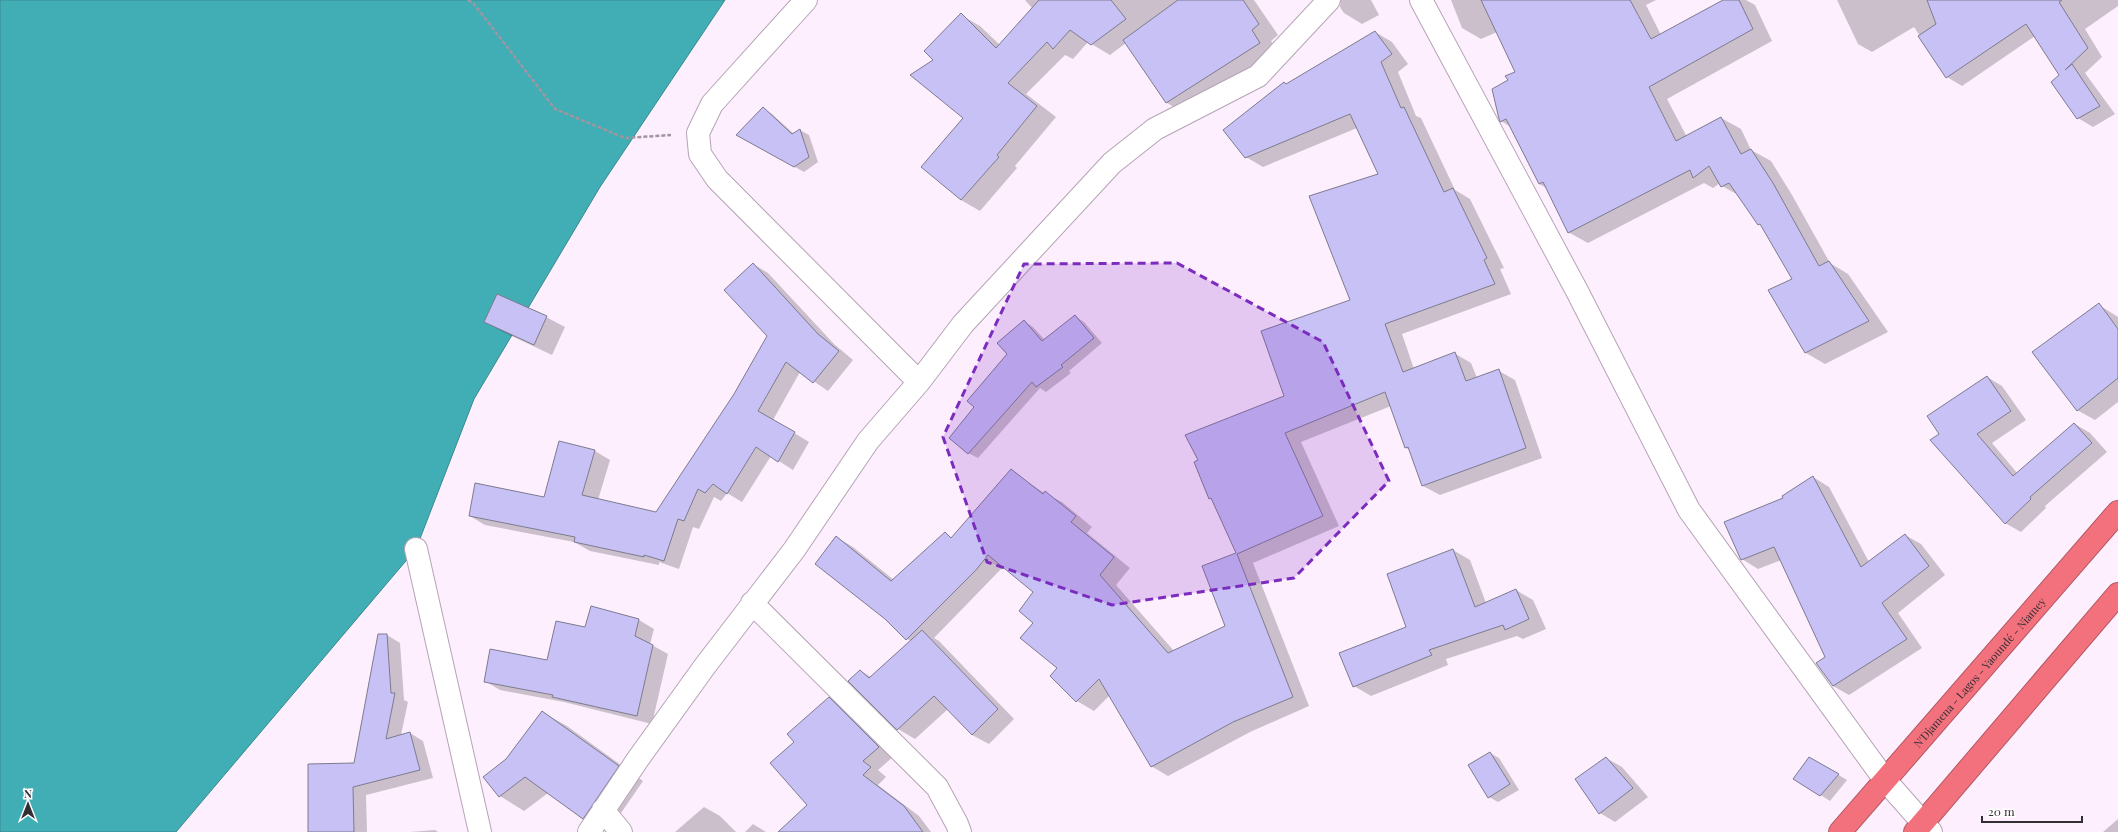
<svg xmlns="http://www.w3.org/2000/svg" width="2118" height="832" font-family="'Playfair Display',serif">
  <style>
    .water { fill: #41aeb5; stroke: #3d878e }
    .shadow { fill: #0003 }
    .building { fill: #c7c1f6; stroke: #7d7b8f }
    .lines { fill: none; stroke-linecap: round; stroke-linejoin: round }
    .street-casing { stroke: #b4a4b5; stroke-width: 24 }
    .highway-casing { stroke: #af5963; stroke-width: 24 }
    .path { stroke: #a095a1; stroke-width: 2.5; stroke-dasharray: 4 2; stroke-linecap: butt }
    .street { stroke: #fff; stroke-width: 22 }
    .highway { stroke: #f2717c; stroke-width: 22 }
    .marked { fill: #7b2cbf; fill-opacity: 0.2; stroke: #7b2cbf; stroke-width: 3; stroke-dasharray: 8 5; stroke-linejoin: round }
    .labels { text-anchor: middle; dominant-baseline: central; stroke-width: 3.5; stroke-linejoin: round; paint-order: stroke }
    .street-label { font-size: 11px; fill: #332d34; stroke: #fff }
  </style>
  <rect width="100%" height="100%" fill="#feeffe"/>
  <path class="water" d="M 0,0 L 725,0 L 600,187 L 474,399 L 416,549 L 176,832 L 0,832 Z"/>
  <path class="shadow" d="M 1025,0 L 1254,0 L 1278,35 L 1271,41 L 1279,54 L 1186,114 L 1167,103 L 1126,43 L 1110,55 L 1088,42 L 1073,59 L 1065,55 L 1026,94 L 1056,117 L 1015,166 L 1017,168 L 980,211 L 961,200 L 965,118 L 934,60 L 961,15 L 980,26 L 1000,45 L 1032,8 Z
    M 1341,0 L 1371,0 L 1379,15 L 1362,24 L 1344,13 L 1340,7 Z
    M 1451,0 L 1656,0 L 1646,5 L 1661,35 L 1725,0 L 1746,0 L 1755,5 L 1772,41 L 1667,99 L 1687,137 L 1721,118 L 1741,129 L 1751,150 L 1771,161 L 1792,195 L 1830,263 L 1848,274 L 1888,332 L 1825,364 L 1806,353 L 1793,279 L 1762,226 L 1740,196 L 1722,186 L 1720,183 L 1713,188 L 1704,183 L 1588,243 L 1568,232 L 1547,188 L 1539,184 L 1511,127 L 1501,121 L 1510,80 L 1516,72 L 1497,32 L 1481,39 L 1462,28 Z
    M 1837,0 L 2118,0 L 2118,6 L 2085,29 L 2102,57 L 2085,73 L 2115,114 L 2093,127 L 2078,118 L 2052,82 L 2061,75 L 2035,36 L 1962,86 L 1947,77 L 1914,27 L 1872,52 L 1858,44 Z
    M 1375,32 L 1392,42 L 1408,64 L 1398,72 L 1416,116 L 1421,118 L 1455,190 L 1470,199 L 1504,268 L 1500,269 L 1511,294 L 1402,334 L 1414,369 L 1454,353 L 1471,363 L 1477,378 L 1499,371 L 1515,380 L 1542,458 L 1440,495 L 1423,486 L 1410,450 L 1406,448 L 1391,406 L 1301,442 L 1339,526 L 1253,563 L 1309,706 L 1250,732 L 1168,776 L 1151,766 L 1110,695 L 1094,711 L 1077,701 L 1051,676 L 1059,668 L 1035,623 L 1035,592 L 1003,567 L 934,638 L 939,641 L 1014,719 L 989,744 L 972,735 L 948,709 L 915,739 L 898,729 L 849,681 L 861,671 L 871,677 L 911,641 L 907,639 L 836,537 L 853,547 L 894,580 L 945,533 L 952,538 L 1012,471 L 1044,493 L 1062,502 L 1092,527 L 1087,533 L 1130,568 L 1116,585 L 1174,651 L 1226,626 L 1203,566 L 1238,553 L 1213,500 L 1210,498 L 1199,460 L 1285,397 L 1351,301 L 1380,175 L 1357,128 L 1263,167 L 1246,157 L 1287,85 Z
    M 763,108 L 772,114 L 794,134 L 800,130 L 809,135 L 818,162 L 804,172 L 738,135 Z
    M 753,264 L 768,273 L 834,344 L 853,360 L 828,391 L 800,372 L 773,420 L 809,442 L 793,470 L 771,456 L 742,502 L 727,493 L 721,501 L 714,497 L 699,529 L 693,527 L 679,569 L 659,562 L 659,565 L 590,551 L 574,542 L 485,525 L 470,516 L 544,498 L 595,451 L 610,460 L 598,500 L 657,513 L 735,394 L 768,336 Z
    M 2099,305 L 2118,317 L 2118,402 L 2095,420 L 2077,410 Z
    M 1075,316 L 1084,322 L 1102,343 L 1069,371 L 1071,373 L 1046,392 L 1040,388 L 978,458 L 968,453 L 975,407 L 1008,354 L 1024,321 L 1033,327 L 1045,340 Z
    M 546,317 L 565,327 L 552,355 L 503,332 L 485,322 Z
    M 1987,377 L 2002,386 L 2026,420 L 1992,443 L 2018,474 L 2075,424 L 2090,433 L 2107,452 L 2045,506 L 2046,508 L 2021,532 L 2005,523 L 1940,434 Z
    M 1813,477 L 1829,487 L 1869,562 L 1905,535 L 1921,544 L 1945,575 L 1898,613 L 1922,648 L 1849,695 L 1833,686 L 1826,658 L 1781,560 L 1758,569 L 1742,559 L 1784,498 Z
    M 1453,550 L 1470,560 L 1486,603 L 1516,590 L 1533,600 L 1546,629 L 1523,639 L 1517,636 L 1446,659 L 1448,665 L 1371,696 L 1354,686 L 1408,628 Z
    M 591,607 L 639,620 L 654,629 L 650,644 L 668,654 L 652,724 L 564,702 L 500,690 L 485,681 L 548,661 L 586,628 Z
    M 387,635 L 400,643 L 404,700 L 408,702 L 401,735 L 410,733 L 423,741 L 433,778 L 366,795 L 367,832 L 312,832 L 354,764 Z
    M 829,698 L 845,707 L 894,756 L 878,770 L 886,777 L 878,785 L 919,816 L 931,832 L 780,832 L 808,805 L 795,742 Z
    M 542,712 L 567,726 L 643,781 L 608,832 L 583,818 L 548,793 L 524,811 L 500,796 L 507,760 Z
    M 1490,753 L 1499,758 L 1519,790 L 1498,802 L 1489,797 Z
    M 1606,758 L 1622,767 L 1648,797 L 1615,822 L 1600,813 L 1577,779 Z
    M 1810,758 L 1847,780 L 1830,801 L 1794,778 Z
    M 704,807 L 720,816 L 736,832 L 675,832 Z
    M 2118,819 L 2118,832 L 2103,832 Z
    M 753,824 L 766,832 L 745,832 Z
    M 435,830 L 438,832 L 410,832 Z"/>
  <path class="building" d="M 1039,0 L 1111,0 L 1126,19 L 1091,45 L 1070,30 L 1053,49 L 1047,42 L 1008,83 L 1037,106 L 997,155 L 999,157 L 961,200 L 921,167 L 963,118 L 910,75 L 933,60 L 924,51 L 961,13 L 996,48 Z
    M 1178,0 L 1243,0 L 1259,24 L 1252,30 L 1260,43 L 1166,103 L 1123,40 Z
    M 1481,0 L 1630,0 L 1651,39 L 1723,0 L 1739,0 L 1753,29 L 1649,87 L 1676,141 L 1721,117 L 1741,154 L 1751,149 L 1773,183 L 1819,266 L 1829,261 L 1869,321 L 1805,353 L 1768,290 L 1792,279 L 1760,224 L 1758,225 L 1729,183 L 1721,187 L 1709,166 L 1693,178 L 1690,170 L 1568,233 L 1543,182 L 1539,184 L 1506,119 L 1500,122 L 1499,119 L 1492,89 L 1508,80 L 1505,76 L 1515,72 Z
    M 1927,0 L 2062,0 L 2059,2 L 2088,48 L 2065,70 L 2072,64 L 2100,106 L 2077,119 L 2051,82 L 2059,75 L 2026,24 L 1946,78 L 1918,36 L 1936,24 Z
    M 1375,31 L 1392,54 L 1381,62 L 1401,108 L 1404,107 L 1444,192 L 1453,188 L 1487,258 L 1484,260 L 1495,284 L 1385,324 L 1403,372 L 1455,352 L 1466,381 L 1499,369 L 1526,448 L 1422,486 L 1408,447 L 1405,448 L 1385,392 L 1285,433 L 1323,516 L 1237,554 L 1293,697 L 1233,722 L 1151,767 L 1099,679 L 1076,702 L 1050,676 L 1057,668 L 1020,638 L 1033,623 L 1019,611 L 1033,592 L 988,555 L 976,570 L 906,640 L 885,619 L 815,564 L 836,536 L 891,581 L 945,532 L 951,538 L 1011,469 L 1043,494 L 1045,491 L 1076,516 L 1071,522 L 1114,557 L 1100,575 L 1168,653 L 1225,626 L 1202,566 L 1236,553 L 1211,498 L 1209,499 L 1194,462 L 1198,460 L 1185,435 L 1284,396 L 1261,331 L 1350,300 L 1309,196 L 1378,174 L 1350,114 L 1245,158 L 1223,130 L 1284,82 L 1286,84 Z
    M 763,107 L 792,134 L 800,129 L 809,157 L 794,167 L 736,135 Z
    M 753,263 L 818,334 L 839,351 L 813,383 L 786,362 L 758,411 L 795,432 L 778,462 L 756,447 L 727,494 L 713,484 L 705,493 L 698,489 L 684,521 L 678,519 L 664,561 L 644,555 L 644,557 L 574,542 L 575,537 L 469,516 L 475,483 L 544,497 L 559,441 L 595,450 L 582,495 L 656,512 L 734,394 L 767,336 L 724,290 Z
    M 497,294 L 547,316 L 534,345 L 484,322 Z
    M 2099,303 L 2118,329 L 2118,378 L 2077,411 L 2032,352 Z
    M 1075,315 L 1094,338 L 1061,365 L 1063,367 L 1036,387 L 1032,382 L 968,454 L 949,438 L 974,407 L 967,401 L 1007,354 L 997,343 L 1024,320 L 1042,341 Z
    M 1987,376 L 2011,411 L 1977,434 L 2013,476 L 2074,423 L 2092,443 L 2030,497 L 2031,499 L 2005,524 L 1930,440 L 1939,434 L 1927,416 Z
    M 1813,476 L 1861,567 L 1905,534 L 1929,566 L 1882,603 L 1907,639 L 1833,686 L 1816,663 L 1825,657 L 1774,547 L 1741,560 L 1724,522 L 1783,498 L 1782,496 Z
    M 1453,549 L 1475,607 L 1516,589 L 1529,619 L 1505,630 L 1503,625 L 1429,650 L 1432,655 L 1353,687 L 1339,653 L 1406,627 L 1387,574 Z
    M 591,606 L 639,619 L 635,636 L 653,645 L 637,716 L 552,697 L 553,695 L 484,682 L 490,649 L 547,660 L 556,621 L 585,627 Z
    M 922,630 L 998,709 L 972,735 L 934,696 L 897,730 L 848,681 L 860,670 L 869,678 Z
    M 378,634 L 387,634 L 391,693 L 395,693 L 386,739 L 410,732 L 420,770 L 353,787 L 354,832 L 308,832 L 308,764 L 354,763 Z
    M 829,697 L 879,747 L 863,761 L 871,767 L 863,775 L 904,806 L 923,832 L 778,832 L 807,805 L 770,763 L 794,742 L 787,734 Z
    M 542,711 L 619,766 L 583,819 L 525,777 L 499,797 L 483,777 L 506,759 Z
    M 1490,752 L 1510,784 L 1488,798 L 1468,765 Z
    M 1606,757 L 1633,788 L 1599,814 L 1575,779 Z
    M 1809,757 L 1839,774 L 1820,796 L 1793,779 Z"/>
  <g class="lines">
    <g class="street-casing">
      <path id="street" d="M 806,0 L 712,104 L 698,133 L 700,154 L 717,179 L 919,382
        M 1421,0 L 1577,291 L 1689,510 L 1885,780 L 1931,832
        M 416,549 L 480,832
        M 752,603 L 937,787 L 957,824 L 960,832
        M 603,810 L 621,832
        M 589,832 L 638,759 L 705,666 L 794,550 L 868,441 L 919,382 L 963,324 L 1112,163 L 1155,129 L 1258,76 L 1329,0"/>
    </g>
    <g class="highway-casing">
      <g id="highway">
        <path id="s1" d="M 1840,832 L 2118,512"/>
        <path d="M 1915,832 L 2118,594"/>
      </g>
    </g>
    <path class="path" d="M 468,0 L 474,4 L 555,109 L 625,138 L 671,135"/>
    <use href="#street" class="street"/>
    <use href="#highway" class="highway"/>
  </g>
  <path class="marked" d="M 1177,263 L 1323,342 L 1389,481 L 1294,578 L 1112,605 L 987,562 L 943,437 L 1024,264 Z"/>
  <g class="labels">
    <g class="street-label">
      <text stroke="none"><textPath href="#s1" startOffset="212">N'Djamena - Lagos - Yaoundé - Niamey</textPath></text>
    </g>
  </g>
  <g transform="translate(28 804)" stroke="#ffffff" stroke-width="3" paint-order="stroke">
  <path d="M0-3L7 15L0 10L-7 15Z" fill="#332d34"/>
  <text y="-6" font-size="11" font-weight="bold" text-anchor="middle" fill="#332d34">N</text>
  </g>
  <path d="M1982 816v6h100v-6" fill="none" stroke="#332d34" stroke-width="2"/>
  <text x="1988" y="816" font-size="12" fill="#332d34" stroke="#ffffff" stroke-width="3" paint-order="stroke">20 m</text>
</svg>
